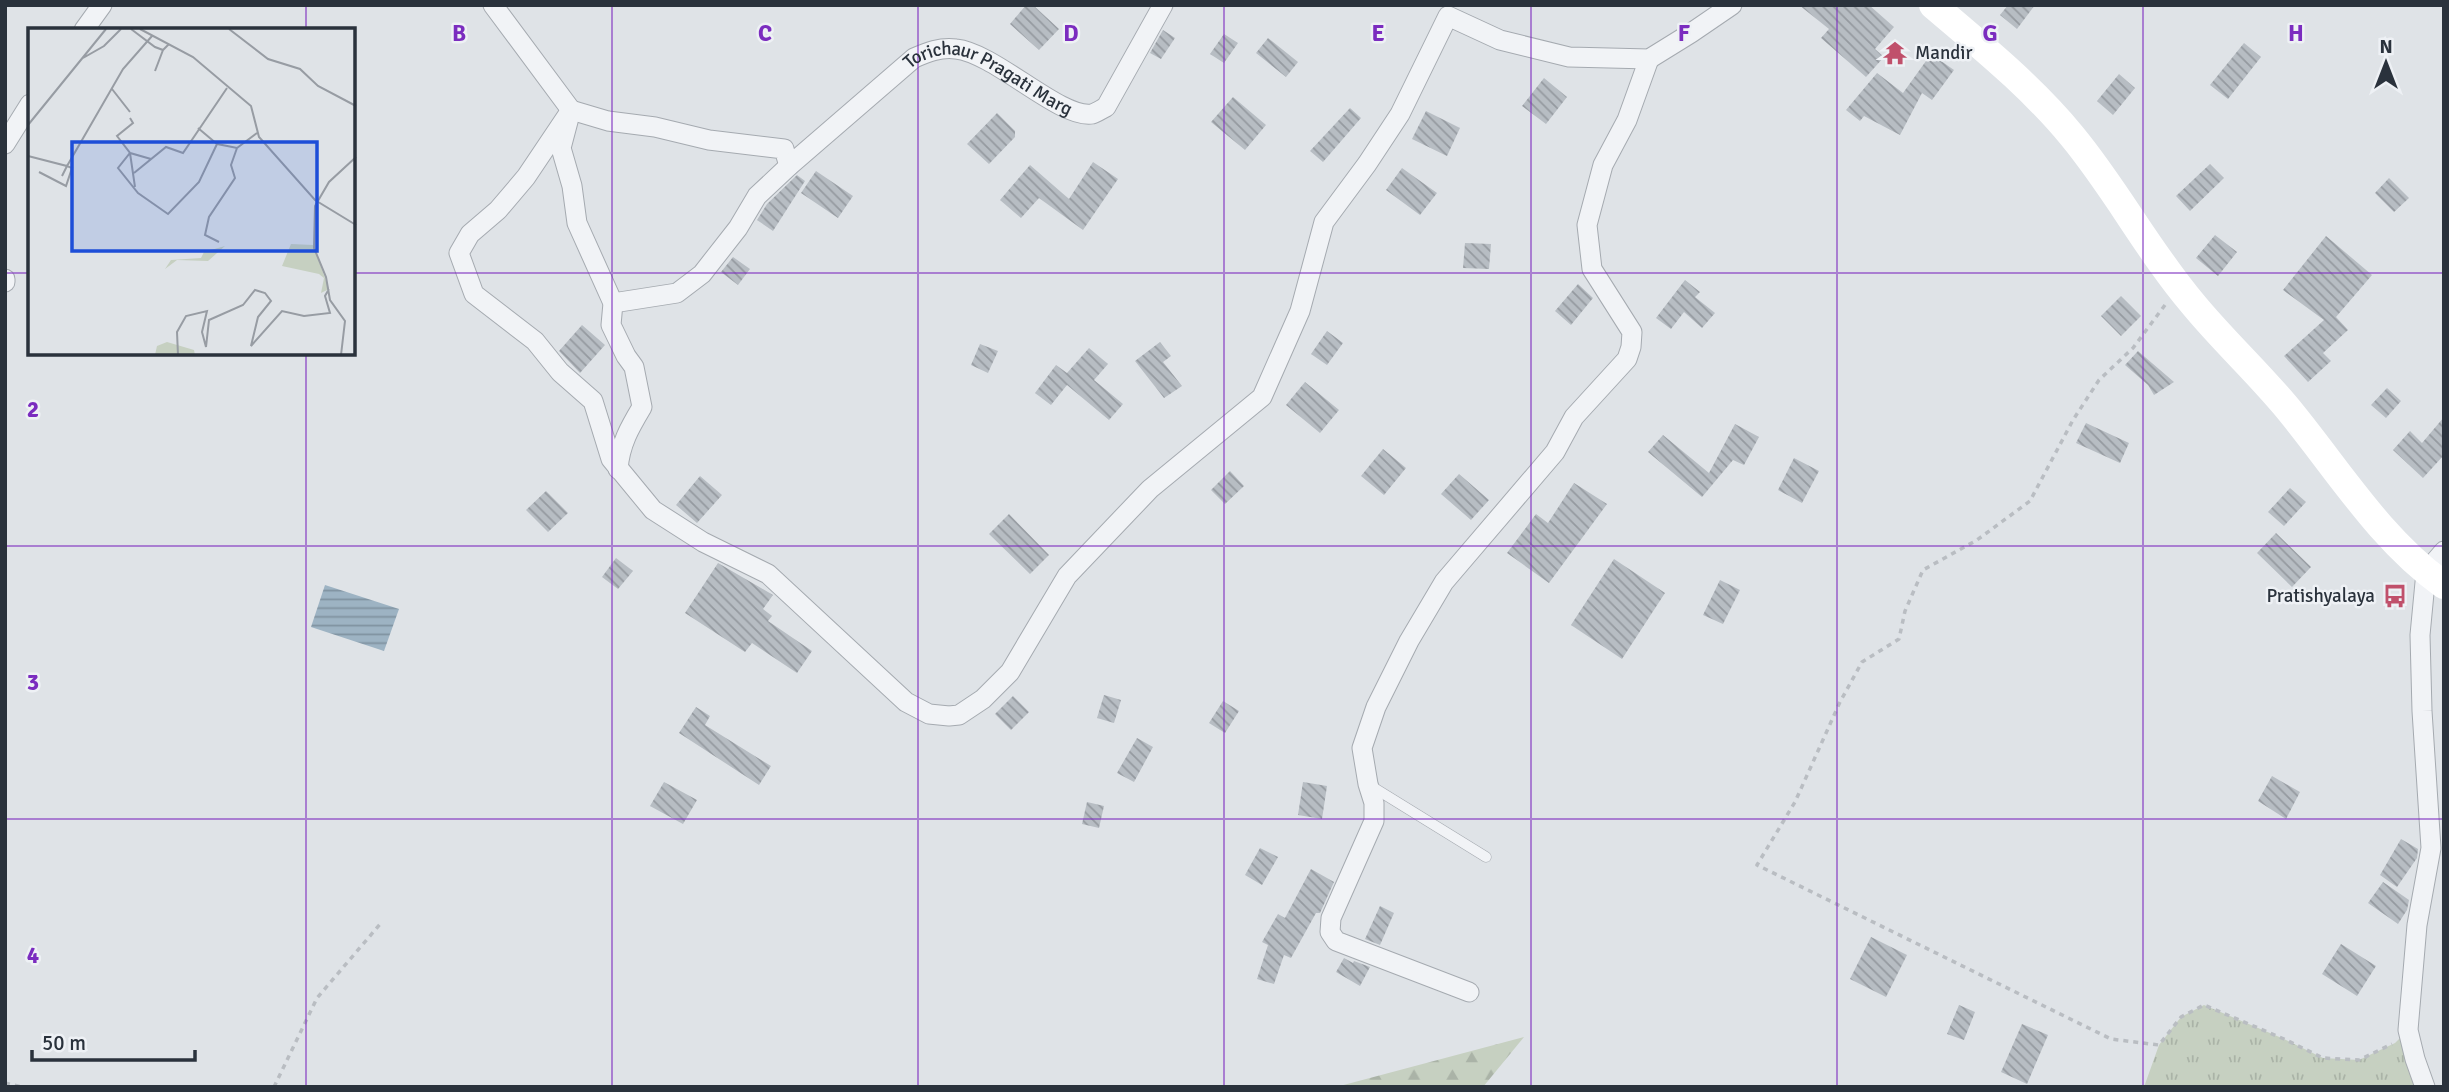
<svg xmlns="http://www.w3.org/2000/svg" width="2449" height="1092" font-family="Signika,sans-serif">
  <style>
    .grass { fill: url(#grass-tufts) }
    .forest { fill: url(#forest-firs) }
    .water { fill: url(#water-rules) }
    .building { fill: url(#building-back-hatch) }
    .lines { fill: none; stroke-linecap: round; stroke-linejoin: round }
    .lane-casing { stroke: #a5aab0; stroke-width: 11 }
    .street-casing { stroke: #a5aab0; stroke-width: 21 }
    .path { stroke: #b9bdc2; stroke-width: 3.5; stroke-dasharray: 5 5; stroke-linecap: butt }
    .lane { stroke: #f1f3f6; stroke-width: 10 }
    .street { stroke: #f1f3f6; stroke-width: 19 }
    .secondary { stroke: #fff; stroke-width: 28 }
    .grid { fill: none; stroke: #7b2cbf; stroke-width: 2; stroke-opacity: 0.55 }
    .labels { text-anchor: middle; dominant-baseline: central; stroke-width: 5; stroke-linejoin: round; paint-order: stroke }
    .poi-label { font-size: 19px; fill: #2a323c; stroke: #eef1f5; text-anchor: start }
    .street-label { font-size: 19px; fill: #2a323c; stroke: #eef1f5 }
    .inset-road { fill: none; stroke: #979ca3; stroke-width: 2 }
    .view { fill: #1d4ed8; fill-opacity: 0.15; stroke: #1d4ed8; stroke-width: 3.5 }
    .inset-edge { fill: none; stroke: #2a323c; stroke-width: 3.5 }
    .grid-label { font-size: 23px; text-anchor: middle; font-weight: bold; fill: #7b2cbf; stroke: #eef1f5; stroke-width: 5; stroke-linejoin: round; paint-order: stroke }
  </style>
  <defs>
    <pattern id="grass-tufts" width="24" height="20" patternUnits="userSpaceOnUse" patternTransform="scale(1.75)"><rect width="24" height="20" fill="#c6d0c1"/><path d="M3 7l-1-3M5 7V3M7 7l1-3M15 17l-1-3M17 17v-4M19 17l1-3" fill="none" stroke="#aab3a7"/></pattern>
    <pattern id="forest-firs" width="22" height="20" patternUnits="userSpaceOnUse" patternTransform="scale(1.75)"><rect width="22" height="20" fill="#c6d0c1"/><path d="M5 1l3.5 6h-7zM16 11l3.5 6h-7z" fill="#aab3a7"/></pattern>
    <pattern id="water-rules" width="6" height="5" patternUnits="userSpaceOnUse" patternTransform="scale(1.75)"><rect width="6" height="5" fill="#9db3c3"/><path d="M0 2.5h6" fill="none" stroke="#8092a0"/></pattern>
    <pattern id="building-back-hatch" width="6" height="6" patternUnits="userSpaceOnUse" patternTransform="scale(1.75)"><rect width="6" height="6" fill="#b7bdc3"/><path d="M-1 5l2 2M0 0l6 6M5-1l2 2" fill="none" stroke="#959aa0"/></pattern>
  </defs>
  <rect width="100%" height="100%" fill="#dfe3e7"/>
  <path class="grass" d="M 2204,1005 L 2284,1039 L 2323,1058 L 2359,1060 L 2395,1043 L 2408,1030 L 2425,1087 L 2144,1087 L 2159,1045 L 2181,1017 Z"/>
  <path class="forest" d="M 1524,1037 L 1483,1087 L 1336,1087 Z"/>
  <path class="water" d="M 325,585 L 399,609 L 384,651 L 311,627 Z"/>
  <path class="building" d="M 1026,5 L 1033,5 L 1059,29 L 1039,50 L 1010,24 Z
    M 1799,5 L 1869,5 L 1894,27 L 1875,49 L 1884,57 L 1866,77 L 1821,38 L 1829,29 Z
    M 2008,5 L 2035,5 L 2017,29 L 2000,15 Z
    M 1163,30 L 1175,38 L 1161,59 L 1150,53 Z
    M 1224,34 L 1238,43 L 1224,63 L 1210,54 Z
    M 1268,38 L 1298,62 L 1286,77 L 1256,53 Z
    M 2244,43 L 2261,57 L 2228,99 L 2210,85 Z
    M 1931,54 L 1954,70 L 1932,100 L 1922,93 L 1900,135 L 1864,116 L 1860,121 L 1846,110 L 1877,73 L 1903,93 Z
    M 2119,74 L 2135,88 L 2113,115 L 2097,101 Z
    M 1544,78 L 1567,97 L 1546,124 L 1522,106 Z
    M 1233,97 L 1266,125 L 1245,150 L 1211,122 Z
    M 1350,108 L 1361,118 L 1323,162 L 1310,151 Z
    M 1426,111 L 1460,128 L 1447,156 L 1412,139 Z
    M 997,113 L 1015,131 L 1015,137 L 989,164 L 967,144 Z
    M 1093,162 L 1118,179 L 1083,230 L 1039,198 L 1021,218 L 1000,200 L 1030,165 L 1069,199 Z
    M 2210,164 L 2224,178 L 2190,211 L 2176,196 Z
    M 1402,168 L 1437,193 L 1420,215 L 1386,190 Z
    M 816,171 L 853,196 L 838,218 L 801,193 Z
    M 797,175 L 805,181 L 773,231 L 757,220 L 767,204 Z
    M 2389,178 L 2409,198 L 2394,212 L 2375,193 Z
    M 2215,235 L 2237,252 L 2218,276 L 2196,258 Z
    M 2326,236 L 2372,275 L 2336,317 L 2348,330 L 2323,353 L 2331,361 L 2308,382 L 2284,356 L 2324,320 L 2283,290 Z
    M 1465,243 L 1491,244 L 1489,269 L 1463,268 Z
    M 733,257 L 750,269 L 738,285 L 721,272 Z
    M 1685,280 L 1700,292 L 1695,297 L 1715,313 L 1702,328 L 1684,312 L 1671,329 L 1656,318 Z
    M 1578,284 L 1593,298 L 1571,325 L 1555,311 Z
    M 2121,296 L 2141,316 L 2121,336 L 2101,316 Z
    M 582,325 L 605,345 L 580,373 L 559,351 Z
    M 1327,331 L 1343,343 L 1327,365 L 1311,354 Z
    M 1160,342 L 1171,356 L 1163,362 L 1182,386 L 1164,398 L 1135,361 Z
    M 980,344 L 998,351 L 988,373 L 971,365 Z
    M 1089,348 L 1108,364 L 1094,380 L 1123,404 L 1109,420 L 1067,385 L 1051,405 L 1035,393 L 1056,365 L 1067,373 Z
    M 2138,351 L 2174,382 L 2154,395 L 2148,385 L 2125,365 Z
    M 1305,382 L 1339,410 L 1320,433 L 1286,405 Z
    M 2387,388 L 2401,401 L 2386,418 L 2371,405 Z
    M 2444,417 L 2444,455 L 2423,478 L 2393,450 L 2410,431 L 2422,443 Z
    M 2086,423 L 2129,443 L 2120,463 L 2076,443 Z
    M 1735,424 L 1759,437 L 1744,465 L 1733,460 L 1702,497 L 1648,452 L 1663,435 L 1709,473 Z
    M 1383,449 L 1406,468 L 1384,495 L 1361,476 Z
    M 1794,458 L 1819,471 L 1802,503 L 1778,490 Z
    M 1230,471 L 1244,486 L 1225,504 L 1211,490 Z
    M 1459,474 L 1489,500 L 1471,520 L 1441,494 Z
    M 700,476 L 722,495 L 697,523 L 676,505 Z
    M 1574,483 L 1607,504 L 1549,583 L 1507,553 L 1536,514 L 1548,523 Z
    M 2290,488 L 2306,502 L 2284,526 L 2268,512 Z
    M 546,491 L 568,513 L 548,532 L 526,510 Z
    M 1009,514 L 1049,555 L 1030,574 L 989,534 Z
    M 2276,533 L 2311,567 L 2292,587 L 2257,553 Z
    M 616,558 L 633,571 L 618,589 L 602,577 Z
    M 1614,559 L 1665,593 L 1622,659 L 1571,625 Z
    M 718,563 L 773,595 L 763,609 L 772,616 L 768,621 L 812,651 L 797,673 L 752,643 L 745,652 L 685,613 Z
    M 1720,580 L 1740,590 L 1723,624 L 1703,615 Z
    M 1104,695 L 1121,700 L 1114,723 L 1097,718 Z
    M 1013,696 L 1029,712 L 1011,730 L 995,714 Z
    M 1223,701 L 1239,711 L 1225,733 L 1209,723 Z
    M 696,707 L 710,716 L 705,725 L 771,766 L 759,785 L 679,733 Z
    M 1137,738 L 1153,747 L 1134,782 L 1117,773 Z
    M 2272,776 L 2300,792 L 2286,819 L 2258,801 Z
    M 664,782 L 697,800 L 683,824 L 650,806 Z
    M 1303,782 L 1327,786 L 1322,819 L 1298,815 Z
    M 1087,802 L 1104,806 L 1099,828 L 1082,824 Z
    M 2401,839 L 2418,849 L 2417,858 L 2397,887 L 2380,875 Z
    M 1260,848 L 1278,857 L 1262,885 L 1245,875 Z
    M 1311,869 L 1334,882 L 1320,913 L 1316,913 L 1291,958 L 1284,955 L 1274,984 L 1257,979 L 1268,945 L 1262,942 L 1278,914 L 1285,918 Z
    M 2383,882 L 2409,900 L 2407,910 L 2398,924 L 2368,903 Z
    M 1380,906 L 1394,913 L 1380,945 L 1365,939 Z
    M 1871,937 L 1907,955 L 1886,997 L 1850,979 Z
    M 2341,944 L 2376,966 L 2357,996 L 2322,974 Z
    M 1344,958 L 1353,963 L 1354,961 L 1370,967 L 1360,986 L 1336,972 Z
    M 1959,1005 L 1975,1012 L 1964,1040 L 1947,1034 Z
    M 2022,1024 L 2048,1035 L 2027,1084 L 2001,1072 Z"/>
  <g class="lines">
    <g class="lane-casing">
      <path id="lane" d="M 1371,786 L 1486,857"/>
    </g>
    <g class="street-casing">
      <g id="street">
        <path d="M 493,5 L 571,110 L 561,148 L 572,186 L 577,223 L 613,303 L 611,325 L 626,356 L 634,367 L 642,407 C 630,427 620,444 618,469"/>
        <path d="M 84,30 L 102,5"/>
        <path d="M 5,144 L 30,104"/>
        <path d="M 789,166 L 784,149 L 709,140 L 655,127 L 608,121 L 571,110 L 526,177 L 498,210 L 470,234 L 459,253 L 474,294 L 535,341 L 560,372 L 593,401 L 611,459 L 653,510 L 703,542 L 768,574 L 906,702 L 929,714 L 949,716 L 959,715 L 983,699 L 1010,672 L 1067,576 L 1150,489 L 1262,397 L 1300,311 L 1324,222 L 1367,164 L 1400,114 L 1448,16 L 1500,40 L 1569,57 L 1649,59 L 1691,33 L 1732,5"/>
        <path d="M 5,279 L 5,282"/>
        <path id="s1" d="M 613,303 L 677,293 L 702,274 L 738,228 L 757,196 L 789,166 L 914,58 C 928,52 940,47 956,49 C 995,53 1060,119 1092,114 C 1096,113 1102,109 1106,107 L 1163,5"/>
        <path d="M 1469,992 L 1336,941 L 1330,932 L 1331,918 L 1374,821 L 1374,803 L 1368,784 L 1362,748 L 1376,707 L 1409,641 L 1444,582 L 1555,452 L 1574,417 L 1627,359 L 1631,347 L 1632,332 L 1592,269 L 1587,225 L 1603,165 L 1627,120 L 1649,59"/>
        <path d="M 2425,1087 L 2415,1059 L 2408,1030 L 2417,925 L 2431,848 L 2422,711 L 2420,635 L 2426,572 L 2444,551"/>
      </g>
    </g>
    <path class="path" d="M 2165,305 L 2133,348 L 2099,380 L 2073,420 L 2030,501 L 1977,540 L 1923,570 L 1905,611 L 1899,639 L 1862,662 L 1840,702 L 1795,802 L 1757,865 L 2111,1039 L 2159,1045 L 2181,1017 L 2204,1005 L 2284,1039 L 2323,1058 L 2359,1060 L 2392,1044
      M 5,1083 L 22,1087
      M 274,1087 L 317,998 L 381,923"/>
    <use href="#lane" class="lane"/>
    <use href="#street" class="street"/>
    <path class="secondary" d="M 1933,5 C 1981,46 2032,87 2072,136 C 2116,189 2148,251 2193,304 C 2225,343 2262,376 2293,415 C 2340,473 2382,541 2444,585"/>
  </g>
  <path class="grid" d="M 306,5 L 306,30M 612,5 L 612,1087M 918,5 L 918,1087M 1224,5 L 1224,1087M 1531,5 L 1531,1087M 1837,5 L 1837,1087M 2143,5 L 2143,1087M 5,273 L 30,273M 354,273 L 2444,273M 306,354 L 306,1087M 5,546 L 2444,546M 5,819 L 2444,819"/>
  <defs>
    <g id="temple-bare" transform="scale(1.89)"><path d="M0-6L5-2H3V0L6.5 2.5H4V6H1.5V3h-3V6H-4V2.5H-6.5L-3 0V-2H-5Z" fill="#c0506b" stroke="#eef1f5" stroke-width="2.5" paint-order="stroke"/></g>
    <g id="bus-bare" transform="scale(1.89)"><path d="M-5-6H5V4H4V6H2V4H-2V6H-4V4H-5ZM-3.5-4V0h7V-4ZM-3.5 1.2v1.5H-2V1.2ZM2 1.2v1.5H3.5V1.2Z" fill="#c0506b" stroke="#eef1f5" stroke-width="2.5" paint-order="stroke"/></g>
  </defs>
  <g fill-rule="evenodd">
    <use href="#temple-bare" x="1895" y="53"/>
    <use href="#bus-bare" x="2395" y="596"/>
  </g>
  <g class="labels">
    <g class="poi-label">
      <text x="1915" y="53">Mandir</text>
      <text x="2375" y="596" text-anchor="end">Pratishyalaya</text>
    </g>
    <g class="street-label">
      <text stroke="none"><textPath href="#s1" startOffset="483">Torichaur Pragati Marg</textPath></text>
    </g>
  </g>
  <g transform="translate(28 28)">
    <rect width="327" height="327" fill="#dfe3e7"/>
    <path d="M 263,216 L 285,217 L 301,261 L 293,265 L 296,250 L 291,246 L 254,238 Z" fill="#c6d0c1"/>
    <path d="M 197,218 L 180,233 L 149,232 L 137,241 L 143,232 L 173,230 L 176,224 ZM 139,314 L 166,322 L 167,327 L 127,327 L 129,318 Z" fill="#c6d0c1"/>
    <path class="inset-road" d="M 103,1 L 127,19 L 135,22 L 141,16M 112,1 L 165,29 L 223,78 L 231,109 L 287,172 L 328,197M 201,1 L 240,31 L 272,41 L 290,58 L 328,78M 55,30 L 76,18 L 93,1M 127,43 L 135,22M 84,61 L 102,84M 102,90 L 105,95 L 89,108 L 102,125 L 107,159M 0,97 L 78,1M 170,100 L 189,116M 0,128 L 39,138 L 95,41 L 124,8M 123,131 L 102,125 L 90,140 L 110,165 L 140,186 L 171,154 L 189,116 L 209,120 L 229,105M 11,144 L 38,158 L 44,140 L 39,138 L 34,148M 106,145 L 138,119 L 155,125 L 199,60M 191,214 L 177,207 L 181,189 L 207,150 L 203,137 L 209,120M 150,327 L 149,304 L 158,288 L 179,283 L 174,304 L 178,319 L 181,292 L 215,277 L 227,262 L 237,265 L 243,273 L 230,289 L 223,318 L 254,283 L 276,288 L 302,285 L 297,268 L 301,261M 313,327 L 317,293 L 302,272 L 298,249 L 286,220 L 287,178 L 301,154 L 328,129"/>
    <path class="view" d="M 44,114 L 289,114 L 289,223 L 44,223 Z"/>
    <rect width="327" height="327" class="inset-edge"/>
  </g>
  <g class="grid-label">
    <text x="459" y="41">B</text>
    <text x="765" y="41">C</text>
    <text x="1071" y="41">D</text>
    <text x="1378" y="41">E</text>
    <text x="1684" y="41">F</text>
    <text x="1990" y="41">G</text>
    <text x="2296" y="41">H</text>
    <text x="33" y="417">2</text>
    <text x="33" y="690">3</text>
    <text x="33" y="963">4</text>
  </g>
  <rect width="2449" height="1092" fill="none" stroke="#2a323c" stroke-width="14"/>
  <g transform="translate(2386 63)" stroke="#eef1f5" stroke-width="5" paint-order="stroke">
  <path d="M0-5L12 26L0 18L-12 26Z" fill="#2a323c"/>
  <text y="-10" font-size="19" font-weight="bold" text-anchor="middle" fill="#2a323c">N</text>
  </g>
  <path d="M32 1050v10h163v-10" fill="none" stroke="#2a323c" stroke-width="3.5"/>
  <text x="42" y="1050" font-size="21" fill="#2a323c" stroke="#eef1f5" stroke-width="5" paint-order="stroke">50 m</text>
</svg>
